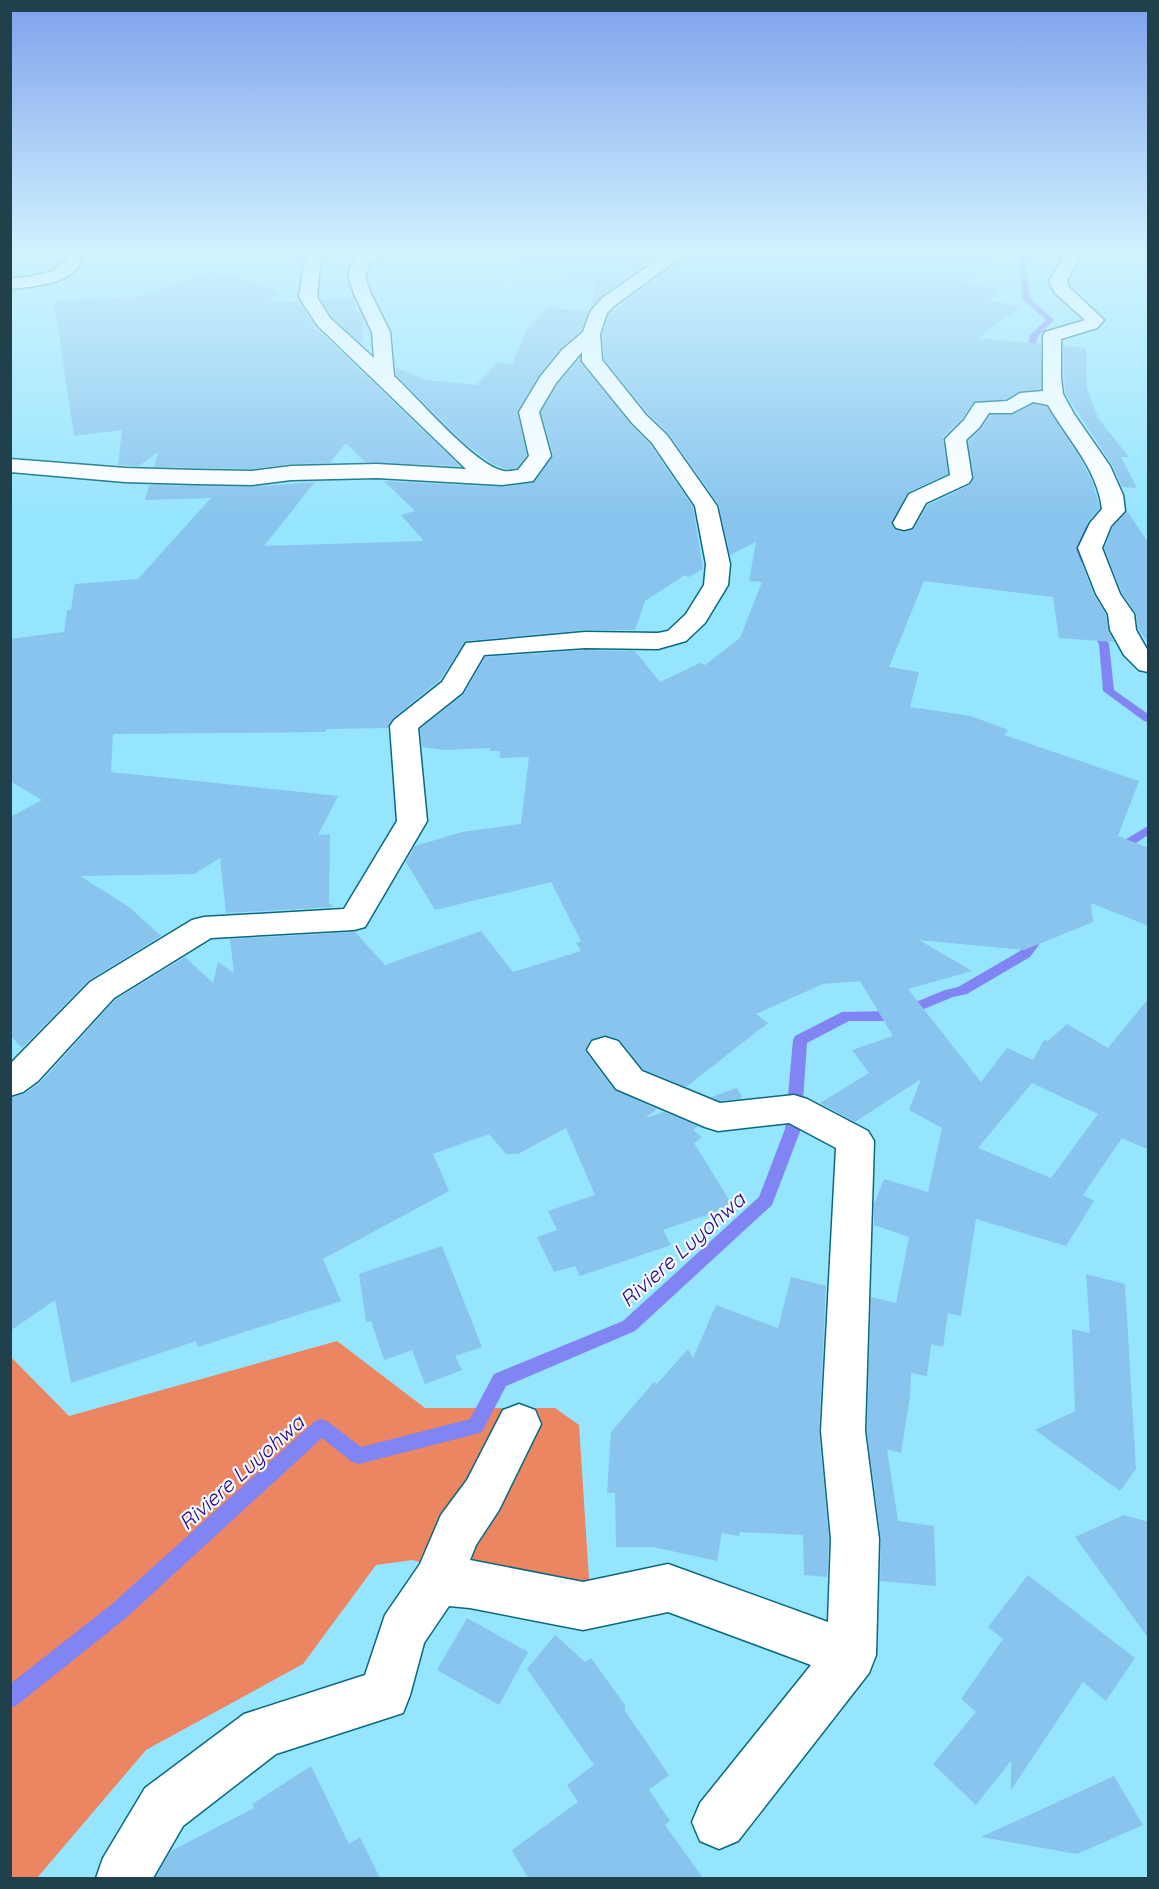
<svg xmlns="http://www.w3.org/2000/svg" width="1159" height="1889" font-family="Quicksand,sans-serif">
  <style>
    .green { fill: #ec8562 }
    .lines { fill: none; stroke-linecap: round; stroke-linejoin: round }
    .stream { fill: #8185f3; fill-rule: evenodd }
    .building { fill: #88c4ed; fill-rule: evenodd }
    .minor-casing { stroke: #0a697f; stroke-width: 3 }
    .minor { fill: #fff; fill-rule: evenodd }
    .labels { text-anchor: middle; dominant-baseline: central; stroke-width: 4.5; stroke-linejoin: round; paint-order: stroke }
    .near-water-label { font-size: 21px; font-style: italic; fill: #2a008c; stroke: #f3fafc }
  </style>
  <rect width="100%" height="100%" fill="#96e5fe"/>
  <path class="green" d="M 337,1341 L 425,1408 L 555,1408 L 579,1425 L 592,1625 L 413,1560 L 376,1565 L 303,1664 L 146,1750 L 37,1878 L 11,1878 L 10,1356 L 69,1416 Z"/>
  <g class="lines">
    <path class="stream" d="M 1021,251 L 1027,251 L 1025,255 L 1030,298 L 1054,320 L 1038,336 L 1032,359 L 1028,361 L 1024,359 L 1030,335 L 1046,320 L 1022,299 L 1019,255 Z
      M 1079,521 L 1087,523 L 1080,572 L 1075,575 L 1070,572 Z
      M 1094,624 L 1098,625 L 1109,644 L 1114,690 L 1148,714 L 1148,722 L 1144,721 L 1103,691 L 1099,644 L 1089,627 Z
      M 1148,826 L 1148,835 L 1121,853 L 1113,853 L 1111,850 L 1113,847 Z
      M 1040,930 L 1047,934 L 1030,957 L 967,994 L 953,997 L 895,1021 L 849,1021 L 807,1043 L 801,1129 L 772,1205 L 635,1331 L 506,1386 L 482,1432 L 476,1434 L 359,1464 L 352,1462 L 322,1438 L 126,1618 L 17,1705 L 10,1708 L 10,1684 L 112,1604 L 315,1421 L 321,1419 L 327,1421 L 361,1447 L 470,1419 L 494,1374 L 623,1321 L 759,1197 L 785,1129 L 793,1040 L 795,1036 L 842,1012 L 894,1011 L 945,990 L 958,987 L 1020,951 L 1035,931 Z"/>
  </g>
  <path class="building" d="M 522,251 L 666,251 L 601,296 L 591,307 L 596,283 L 521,262 Z
    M 691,251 L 1000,251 L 971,272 L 979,274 L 962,283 L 1000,290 L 989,300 L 1020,307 L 978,338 L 1041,344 L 1041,389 L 1020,391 L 1006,399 L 973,402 L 962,419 L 943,437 L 948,474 L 908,492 L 891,524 L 895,530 L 903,532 L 913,530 L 928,505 L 970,485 L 974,478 L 968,441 L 981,429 L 990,415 L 1013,415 L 1033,404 L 1047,407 L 1079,456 L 1092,481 L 1100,508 L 1088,522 L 1076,549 L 1094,595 L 1106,615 L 1108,630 L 1114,642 L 1059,638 L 1053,597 L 924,581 L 889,667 L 919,672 L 910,707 L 971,716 L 1008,730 L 1004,735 L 1139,781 L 1118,836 L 1149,848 L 1149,926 L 1091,903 L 1093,922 L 1024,950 L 919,940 L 972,971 L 908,989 L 981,1082 L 1007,1048 L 1033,1060 L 1044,1040 L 1048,1041 L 1067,1024 L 1108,1048 L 1149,998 L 1149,1150 L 1122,1138 L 1083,1195 L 1094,1201 L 1066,1246 L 976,1219 L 961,1316 L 948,1313 L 943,1347 L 931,1344 L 927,1376 L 911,1373 L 910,1397 L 901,1453 L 887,1449 L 898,1521 L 934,1526 L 936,1586 L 880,1581 L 881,1539 L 867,1431 L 871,1297 L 896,1303 L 909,1237 L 874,1225 L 874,1205 L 884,1179 L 928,1192 L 942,1128 L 909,1110 L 921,1079 L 855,1122 L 820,1103 L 869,1073 L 852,1050 L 893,1036 L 860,981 L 823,984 L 756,1014 L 768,1023 L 686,1087 L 643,1069 L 619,1039 L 604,1035 L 590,1040 L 585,1051 L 614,1090 L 657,1109 L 645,1118 L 664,1112 L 698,1126 L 693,1130 L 702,1137 L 694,1143 L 733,1206 L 663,1230 L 671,1245 L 580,1276 L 575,1266 L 554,1272 L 537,1237 L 557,1230 L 548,1211 L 595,1195 L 566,1128 L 518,1154 L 506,1154 L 489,1134 L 433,1154 L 449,1191 L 323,1259 L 341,1301 L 198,1347 L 196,1341 L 71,1383 L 55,1300 L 10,1331 L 10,1098 L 24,1094 L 40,1083 L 115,1000 L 185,957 L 213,983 L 218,962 L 234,973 L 230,939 L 355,932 L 385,965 L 481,931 L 513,972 L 581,951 L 576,943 L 581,941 L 551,882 L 435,910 L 406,862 L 415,846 L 462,832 L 521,824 L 529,757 L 500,758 L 500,751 L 490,751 L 490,748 L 444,750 L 422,747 L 420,729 L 463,695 L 485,657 L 585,650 L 635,651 L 660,682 L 700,663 L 705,665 L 740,638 L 762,582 L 749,581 L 756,542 L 730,555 L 719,505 L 669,434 L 648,413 L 604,359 L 602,334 L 609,314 ZM 1032,1083 L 1098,1114 L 1051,1178 L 978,1148 Z
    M 213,272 L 222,275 L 228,274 L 280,292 L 268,302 L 299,301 L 315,327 L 460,466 L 365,462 L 346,443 L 330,463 L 291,464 L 252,469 L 154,467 L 158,452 L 139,466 L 118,465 L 122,430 L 74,436 L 54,301 L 135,297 Z
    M 354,299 L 356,312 L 360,312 L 363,318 L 363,338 L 360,343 L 332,317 L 321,300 Z
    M 548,307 L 588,312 L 581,331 L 561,348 L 538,376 L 517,411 L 527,455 L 517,468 L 505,469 L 493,464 L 464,443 L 396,375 L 396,368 L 426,380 L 477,385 L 497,362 L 512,364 L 527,329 Z
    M 1063,346 L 1086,348 L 1087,388 L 1098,418 L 1129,457 L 1121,457 L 1137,488 L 1122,487 L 1112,465 L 1065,393 Z
    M 580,358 L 583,366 L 630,424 L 650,444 L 693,507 L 703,569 L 689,577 L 685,575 L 645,601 L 635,630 L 585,630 L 466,641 L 440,680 L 393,718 L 388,728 L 326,729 L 326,732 L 113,734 L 111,772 L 338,796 L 318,835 L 330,834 L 329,903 L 334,907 L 226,913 L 220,858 L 194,874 L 80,876 L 129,907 L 161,936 L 89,980 L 22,1048 L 10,1035 L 10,817 L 42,800 L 10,781 L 10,639 L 64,632 L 67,610 L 71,610 L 75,584 L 138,579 L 211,498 L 145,500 L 149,485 L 252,487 L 315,482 L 264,546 L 424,541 L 401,515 L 415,511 L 384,481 L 502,487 L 535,482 L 553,455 L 541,412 L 558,384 Z
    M 1127,511 L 1149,544 L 1149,644 L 1138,629 L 1136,613 L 1122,593 L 1104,548 L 1113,527 Z
    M 737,1088 L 742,1097 L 739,1099 L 720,1101 L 711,1097 Z
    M 442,1246 L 482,1347 L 455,1356 L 462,1370 L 425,1384 L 412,1350 L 384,1360 L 371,1321 L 366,1322 L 359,1274 Z
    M 1086,1274 L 1125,1284 L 1136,1469 L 1120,1491 L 1035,1430 L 1075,1411 L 1072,1329 L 1090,1333 Z
    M 791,1277 L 826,1286 L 819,1431 L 829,1539 L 827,1577 L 804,1575 L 803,1535 L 740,1532 L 739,1536 L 722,1533 L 717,1561 L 653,1547 L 616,1547 L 615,1493 L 607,1493 L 611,1432 L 654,1382 L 657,1384 L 688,1349 L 693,1358 L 716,1305 L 778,1328 Z
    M 1124,1515 L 1149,1522 L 1149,1639 L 1075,1537 Z
    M 1028,1575 L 1135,1658 L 1106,1701 L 1083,1682 L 1011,1790 L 1011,1761 L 976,1805 L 933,1764 L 976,1712 L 961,1699 L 1003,1639 L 988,1627 Z
    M 467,1618 L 528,1652 L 499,1705 L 437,1670 Z
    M 555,1635 L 585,1662 L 591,1658 L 625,1705 L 625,1711 L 669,1775 L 649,1790 L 670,1821 L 665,1825 L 703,1878 L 528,1878 L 512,1850 L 578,1802 L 567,1785 L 594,1765 L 527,1669 Z
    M 311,1766 L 349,1844 L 360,1837 L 380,1878 L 155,1878 L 171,1851 L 254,1808 L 252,1804 Z
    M 1114,1776 L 1143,1825 L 1077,1854 L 981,1837 Z"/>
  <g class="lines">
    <g class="minor-casing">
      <path id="minor" d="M 67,251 L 83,251 C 81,285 36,286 10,289 L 10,279 C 29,276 54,276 66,260 Z
        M 314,251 L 331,251 L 320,265 L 317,297 L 330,318 L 374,358 L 372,332 L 354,294 L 348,276 L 350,267 L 359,255 L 365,251 L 385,251 L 371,262 L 365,276 L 371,294 L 390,332 L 394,376 C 418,398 475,466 504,471 C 508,472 514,470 518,470 L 529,456 L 519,412 L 540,377 L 562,350 L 583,332 L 590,312 L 602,298 L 670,251 L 689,251 L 614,306 L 607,313 L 600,334 L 602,360 L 646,415 L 667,435 L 717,506 L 730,564 L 728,585 L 705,623 L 686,641 L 658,649 L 585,648 L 484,655 L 462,693 L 418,728 L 427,821 L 365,927 L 354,930 L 211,938 L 114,998 L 38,1081 L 23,1092 L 10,1096 L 10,1064 L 90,982 L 192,920 L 204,917 L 344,909 L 397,821 L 390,726 L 394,720 L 442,682 L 466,643 L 585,632 L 658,633 L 668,631 L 686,614 L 704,585 L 706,564 L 695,506 L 652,443 L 632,423 L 585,365 L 582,361 L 582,352 L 556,383 L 539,412 L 551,456 L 533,481 L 502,485 L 377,478 L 291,480 L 252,485 L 195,484 L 125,482 L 10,472 L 10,459 L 125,468 L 195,470 L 252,471 L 291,466 L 377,464 L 466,469 L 317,325 L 299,297 L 304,264 Z
        M 1062,251 L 1078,251 L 1076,264 L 1067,281 L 1069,287 L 1104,320 L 1097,328 L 1061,339 L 1061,378 L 1063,394 L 1074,414 L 1110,466 L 1123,495 L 1125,511 L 1111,526 L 1102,548 L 1120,594 L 1134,614 L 1136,630 L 1148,651 L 1148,672 L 1139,670 L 1124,655 L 1110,630 L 1108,614 L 1096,594 L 1078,548 L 1090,523 L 1102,509 C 1097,468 1068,440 1048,405 L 1033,402 L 1012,413 L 989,413 L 979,428 L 966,440 L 972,478 L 969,483 L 926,503 L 912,528 L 904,530 L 896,528 L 893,523 L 909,494 L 950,475 L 945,439 L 964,420 L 975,403 L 1007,401 L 1020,393 L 1043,391 L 1043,336 L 1045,332 L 1085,320 L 1055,293 L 1049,281 L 1060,264 Z
        M 605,1037 L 618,1041 L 642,1071 L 720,1103 L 794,1095 L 807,1099 L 868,1131 L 874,1141 L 865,1431 L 879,1539 L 876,1655 L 869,1673 L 738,1841 L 719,1849 L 700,1841 L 692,1822 L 700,1803 L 811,1665 L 668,1612 L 583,1630 L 470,1608 L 449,1606 L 424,1643 L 410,1695 L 403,1713 L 276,1754 L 183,1826 L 153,1878 L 96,1878 L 103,1858 L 145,1788 L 244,1714 L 365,1675 L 385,1615 L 420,1564 L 441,1515 L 467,1480 L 503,1410 L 519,1404 L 535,1410 L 541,1424 L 499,1510 L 476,1545 L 470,1560 L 583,1582 L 668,1564 L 828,1622 L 831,1539 L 821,1431 L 836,1148 L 789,1123 L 718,1131 L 705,1127 L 616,1089 L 587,1050 L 592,1041 Z"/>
    </g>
    <use href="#minor" class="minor"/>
  </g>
  <linearGradient id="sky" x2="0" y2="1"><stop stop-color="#7fa1ec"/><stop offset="0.49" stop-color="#d0f3ff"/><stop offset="1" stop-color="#d0f3ff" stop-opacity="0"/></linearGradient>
  <rect width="1159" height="516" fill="url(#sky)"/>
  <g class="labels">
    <g class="near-water-label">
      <text transform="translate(682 1249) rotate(-42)">Riviere Luyohwa</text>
      <text transform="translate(241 1472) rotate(-42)">Riviere Luyohwa</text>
    </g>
  </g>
  <rect width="1159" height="1889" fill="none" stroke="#20414b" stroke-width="24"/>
</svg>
